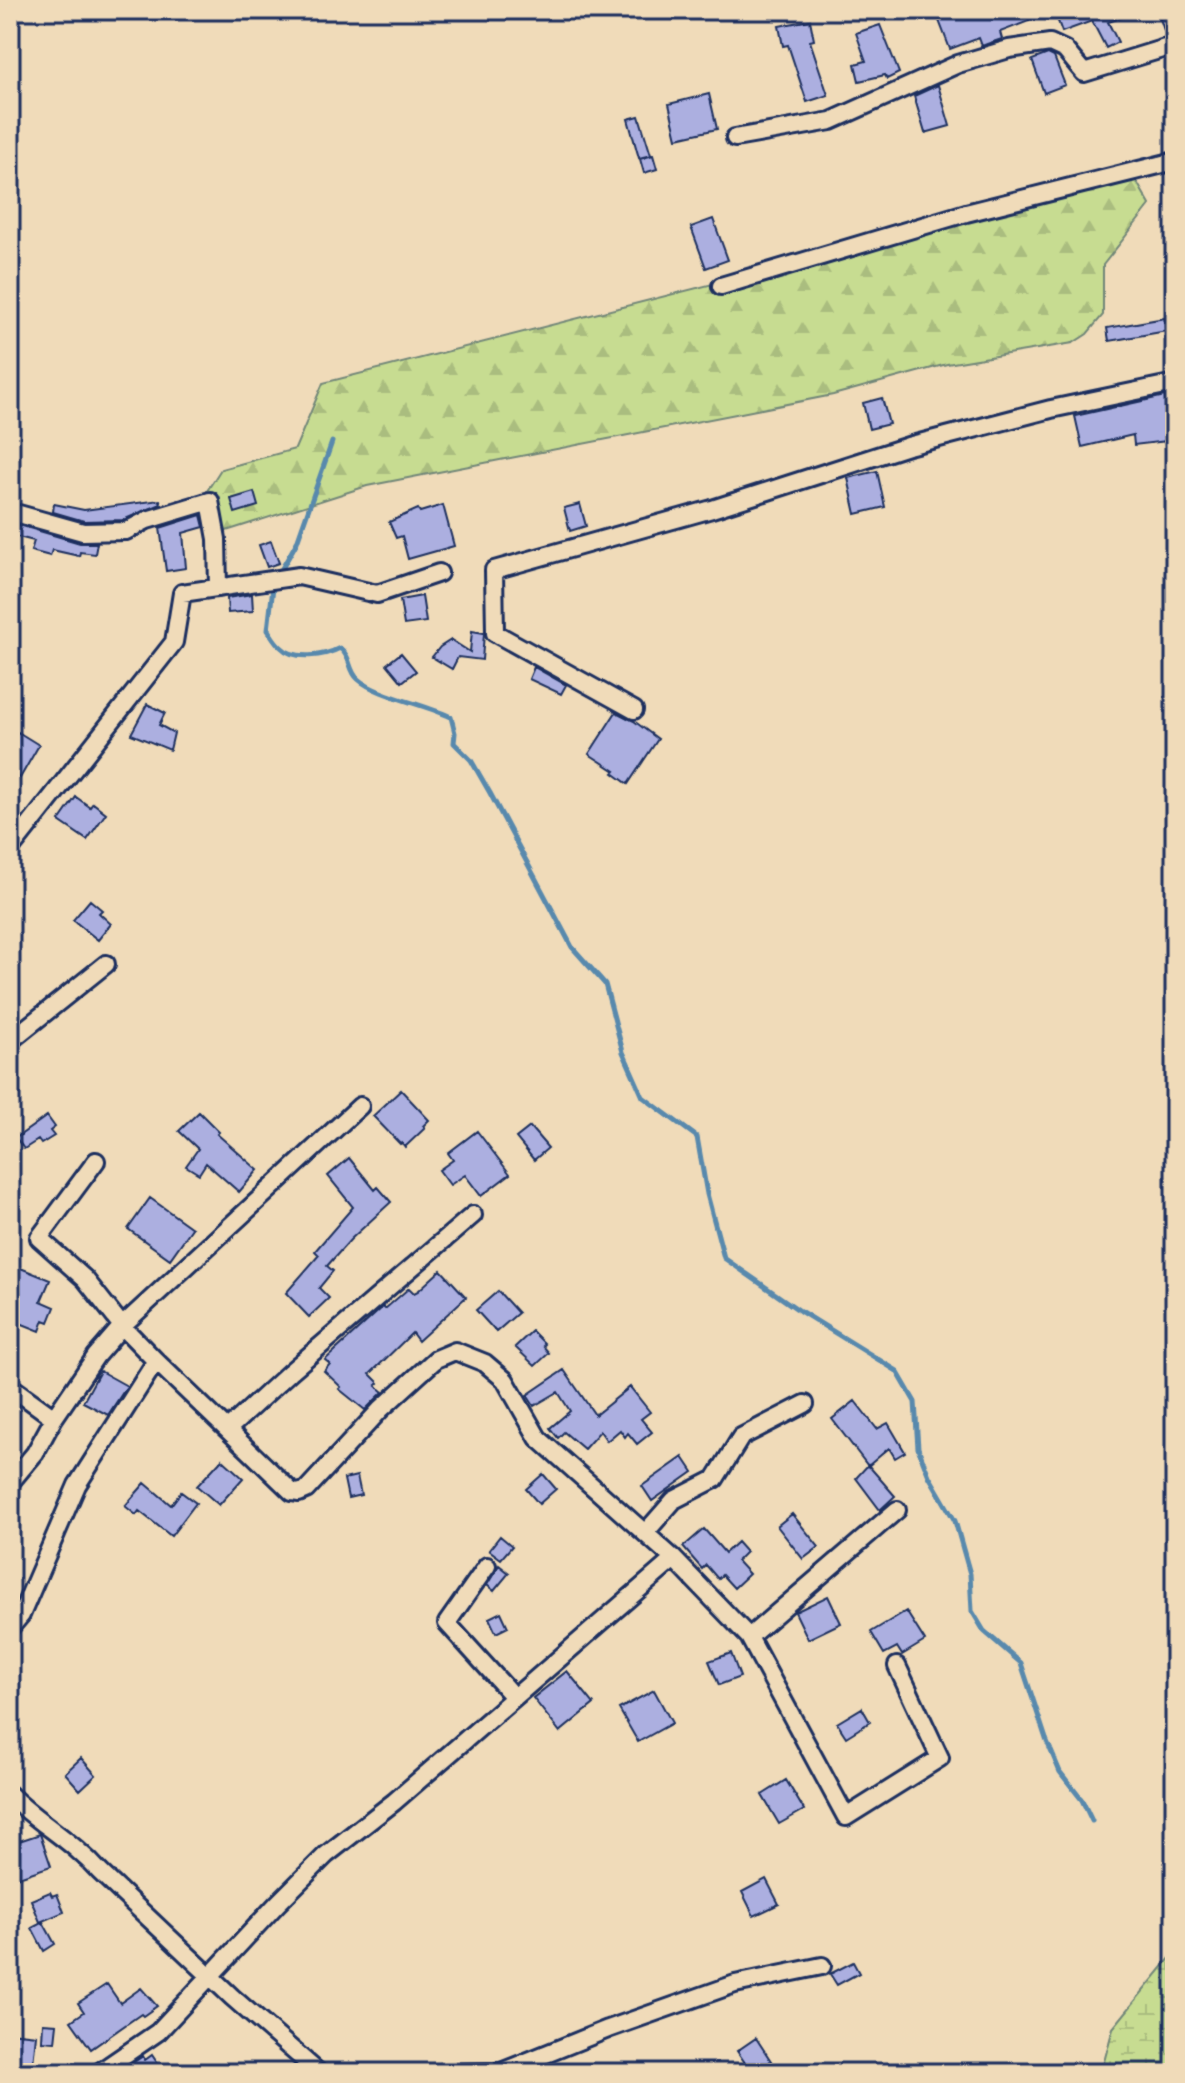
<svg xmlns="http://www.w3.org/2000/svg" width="1185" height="2083" font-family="Mali,sans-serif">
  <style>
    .forest { fill: url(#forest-firs); stroke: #718678; stroke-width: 2 }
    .wetland { fill: url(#wetland-marsh); stroke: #718678; stroke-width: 2 }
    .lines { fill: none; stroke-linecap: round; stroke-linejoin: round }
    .stream { stroke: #5889ad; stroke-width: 5 }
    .building { fill: #acafe0; stroke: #1b2f5e; stroke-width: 2 }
    .street-casing { stroke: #1b2f5e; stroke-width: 22 }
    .street { stroke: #f0dbb9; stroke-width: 16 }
  </style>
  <defs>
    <pattern id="forest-firs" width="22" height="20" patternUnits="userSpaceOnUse" patternTransform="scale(2)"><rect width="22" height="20" fill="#c7dc91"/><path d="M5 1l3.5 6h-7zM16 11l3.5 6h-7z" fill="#aabd7f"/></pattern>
    <pattern id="wetland-marsh" width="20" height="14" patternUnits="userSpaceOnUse" patternTransform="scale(2)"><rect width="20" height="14" fill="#c7dc91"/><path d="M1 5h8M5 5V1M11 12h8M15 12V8" fill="none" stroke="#aabd7f"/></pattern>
  </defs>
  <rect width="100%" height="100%" fill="#f0dbb9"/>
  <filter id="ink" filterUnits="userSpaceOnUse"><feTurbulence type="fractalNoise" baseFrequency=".0125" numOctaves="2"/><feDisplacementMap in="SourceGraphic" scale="16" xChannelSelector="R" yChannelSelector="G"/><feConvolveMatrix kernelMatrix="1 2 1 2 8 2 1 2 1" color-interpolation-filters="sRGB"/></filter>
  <g filter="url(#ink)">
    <path class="forest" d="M 1134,177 L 1150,205 L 1103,265 L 1103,315 L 1087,334 L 1073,343 L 947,364 L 833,395 L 367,486 L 217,534 L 207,491 L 221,469 L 295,449 L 323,383 Z"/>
    <path class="wetland" d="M 1175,1952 L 1175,2073 L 1101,2073 L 1113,2028 Z"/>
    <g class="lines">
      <path class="stream" d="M 280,572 L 297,542 L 332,442
        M 273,587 L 268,630 C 272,636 276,643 281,647 C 294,661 325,656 340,648 C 352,658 348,670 358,679 C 375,695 427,705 451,717 L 455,733 L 454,743 L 471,760 L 490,793 L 572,947 L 605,984 L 623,1052 L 643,1097 L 697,1137 L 707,1194 L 724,1258 L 800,1311 L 897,1371 L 915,1402 L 918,1448 L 929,1476 L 955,1521 L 970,1574 L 972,1611 L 984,1631 L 1021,1663 L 1046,1739 L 1060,1772 L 1082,1800 L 1092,1821"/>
    </g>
    <path class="building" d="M 935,10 L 1025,10 L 1029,21 L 1000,32 L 1002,39 L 987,44 L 982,46 L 979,38 L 950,49 Z
      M 1062,10 L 1136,10 L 1137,13 L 1108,22 L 1118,42 L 1106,48 L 1092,21 L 1062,32 L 1055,13 Z
      M 1157,10 L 1175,10 L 1175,34 L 1166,36 Z
      M 810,20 L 814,40 L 810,41 L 828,95 L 807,102 L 788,45 L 783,46 L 779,26 Z
      M 880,25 L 899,73 L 887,79 L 885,75 L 859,81 L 855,64 L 866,61 L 856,33 Z
      M 1048,54 L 1054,57 L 1065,85 L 1044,93 L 1032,60 Z
      M 938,85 L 950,126 L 925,133 L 914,96 Z
      M 709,94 L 717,129 L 677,138 L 669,104 Z
      M 639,116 L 651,155 L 639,158 L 628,119 Z
      M 653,155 L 657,169 L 644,173 L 640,159 Z
      M 713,219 L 728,260 L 706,268 L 691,227 Z
      M 1165,318 L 1167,331 L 1109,341 L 1107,328 Z
      M 1165,396 L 1167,408 L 1175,406 L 1175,440 L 1134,445 L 1133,435 L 1082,447 L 1075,416 Z
      M 882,398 L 889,424 L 869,429 L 863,403 Z
      M 877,471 L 885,507 L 856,514 L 848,478 Z
      M 254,492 L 258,506 L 235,513 L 231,499 Z
      M 160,500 L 161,504 L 123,520 L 84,521 L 53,512 L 54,504 L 84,510 Z
      M 580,504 L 586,526 L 570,531 L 564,508 Z
      M 443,505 L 454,546 L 408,559 L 402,536 L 396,538 L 389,522 L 418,509 L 420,512 Z
      M 201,515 L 204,527 L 183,533 L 186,568 L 166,571 L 160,528 Z
      M 19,525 L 80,543 L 97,543 L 95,554 L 80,552 L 79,556 L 52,550 L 50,556 L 31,551 L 34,541 L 10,535 L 10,527 Z
      M 271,541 L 279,563 L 267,567 L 259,545 Z
      M 252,594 L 253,611 L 228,613 L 227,598 Z
      M 422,596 L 426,622 L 404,625 L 400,600 Z
      M 472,631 L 484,633 L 482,660 L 458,657 L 452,669 L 432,657 L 440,647 L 451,640 L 470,652 Z
      M 401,653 L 416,671 L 402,682 L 387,664 Z
      M 534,667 L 566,685 L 561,694 L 529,679 Z
      M 147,704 L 165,713 L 159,725 L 174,733 L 170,750 L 131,734 Z
      M 616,712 L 634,721 L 658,739 L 628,784 L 613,773 L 615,771 L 589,754 Z
      M 18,732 L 39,745 L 20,778 L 10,772 L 10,746 Z
      M 76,797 L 90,807 L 93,803 L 106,813 L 87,840 L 59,821 Z
      M 90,900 L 102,910 L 99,913 L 111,924 L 98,940 L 73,920 Z
      M 401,1090 L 429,1120 L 423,1126 L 425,1128 L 405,1147 L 402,1143 L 400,1144 L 373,1116 Z
      M 199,1112 L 219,1132 L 217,1134 L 258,1170 L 239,1192 L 206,1163 L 199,1174 L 186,1166 L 198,1149 L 179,1131 Z
      M 47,1116 L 55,1127 L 50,1131 L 54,1136 L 41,1144 L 38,1140 L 24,1149 L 16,1138 Z
      M 530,1127 L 548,1148 L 534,1160 L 516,1138 Z
      M 477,1131 L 510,1174 L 481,1196 L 465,1175 L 450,1185 L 439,1170 L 453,1160 L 448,1153 Z
      M 349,1158 L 375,1190 L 378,1187 L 391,1202 L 351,1239 L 327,1266 L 333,1271 L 319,1288 L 329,1298 L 309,1317 L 286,1293 L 319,1255 L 315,1251 L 353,1207 L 328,1176 Z
      M 150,1198 L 192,1228 L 170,1259 L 128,1229 Z
      M 18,1267 L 50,1280 L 41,1301 L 55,1307 L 49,1322 L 44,1320 L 40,1331 L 10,1319 L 10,1280 Z
      M 441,1270 L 466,1297 L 418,1341 L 412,1333 L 370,1374 L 379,1383 L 376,1386 L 383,1392 L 365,1410 L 339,1389 L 341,1387 L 324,1371 L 330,1364 L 325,1360 L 383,1307 L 385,1309 L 409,1288 L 414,1293 L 418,1291 Z
      M 498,1291 L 518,1313 L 496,1332 L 476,1310 Z
      M 532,1331 L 545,1344 L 543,1346 L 549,1353 L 535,1366 L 515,1347 Z
      M 564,1370 L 595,1415 L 630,1387 L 650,1412 L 641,1419 L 652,1432 L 637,1444 L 628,1433 L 625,1437 L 620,1430 L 607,1441 L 600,1431 L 584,1449 L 564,1432 L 558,1438 L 550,1428 L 570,1411 L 558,1392 L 534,1406 L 527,1395 Z
      M 100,1371 L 127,1386 L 108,1415 L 83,1402 Z
      M 855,1401 L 877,1429 L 888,1423 L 905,1452 L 895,1458 L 889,1448 L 868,1466 L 832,1419 Z
      M 683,1457 L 693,1472 L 652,1501 L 642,1486 Z
      M 222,1459 L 243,1478 L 219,1505 L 197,1486 Z
      M 868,1465 L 895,1496 L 880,1510 L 856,1478 Z
      M 543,1474 L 556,1489 L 539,1504 L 526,1489 Z
      M 357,1476 L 361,1495 L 348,1498 L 344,1479 Z
      M 145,1483 L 171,1505 L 181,1492 L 196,1503 L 171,1536 L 139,1511 L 136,1515 L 125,1506 Z
      M 792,1514 L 819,1547 L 803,1559 L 777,1526 Z
      M 704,1529 L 725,1553 L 737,1542 L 746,1552 L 737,1561 L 749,1574 L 734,1588 L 722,1575 L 718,1579 L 706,1565 L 702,1569 L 683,1547 Z
      M 500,1536 L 512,1546 L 501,1559 L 489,1550 Z
      M 499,1565 L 509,1573 L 494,1591 L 487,1585 Z
      M 828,1596 L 841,1623 L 808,1639 L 795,1612 Z
      M 906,1611 L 925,1641 L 902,1655 L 897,1647 L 884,1654 L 871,1632 Z
      M 501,1612 L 508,1627 L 496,1633 L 489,1618 Z
      M 731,1653 L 740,1677 L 719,1685 L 709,1661 Z
      M 567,1671 L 594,1704 L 560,1732 L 533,1698 Z
      M 654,1690 L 672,1723 L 638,1742 L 619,1709 Z
      M 862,1708 L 870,1722 L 846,1737 L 837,1723 Z
      M 81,1758 L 96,1775 L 80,1790 L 65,1773 Z
      M 786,1780 L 804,1810 L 779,1824 L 762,1795 Z
      M 40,1834 L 51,1866 L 10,1880 L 10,1844 Z
      M 766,1879 L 779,1904 L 754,1916 L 742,1892 Z
      M 50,1892 L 52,1896 L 57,1894 L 64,1912 L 40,1922 L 31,1900 Z
      M 43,1922 L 55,1944 L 44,1951 L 32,1928 Z
      M 853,1962 L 859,1973 L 837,1985 L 830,1974 Z
      M 107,1984 L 120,2003 L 141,1988 L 157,2006 L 143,2016 L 141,2014 L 91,2049 L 71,2021 L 84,2012 L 78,2003 Z
      M 43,2023 L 57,2024 L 55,2042 L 42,2041 Z
      M 10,2032 L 36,2035 L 33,2064 L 10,2061 Z
      M 756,2038 L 771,2061 L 752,2073 L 737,2051 Z
      M 152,2055 L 164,2073 L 118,2073 L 143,2056 L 145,2060 Z"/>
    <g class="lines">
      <g class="street-casing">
        <path id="street" d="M 735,138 L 831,121 L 958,64 L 1009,49 L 1050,43 L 1065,50 L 1084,73 L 1175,45
          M 721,286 L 966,213 L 1175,161
          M 10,516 L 19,514 L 83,532 L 126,531 L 147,520 L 210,501 L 217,539 L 218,588
          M 634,710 L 495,633 L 494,570 L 712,509 L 908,446 L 1051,409 L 1175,383
          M 10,850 L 174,642 L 182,593 L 299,576 L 377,594 L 439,573
          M 10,1041 L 106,964
          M 96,1161 L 39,1238 L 85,1279 L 122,1326 L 156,1361 L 292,1492 L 299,1493 L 306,1490 L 381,1409 L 436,1359 L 455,1351 L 485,1363 L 505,1380 L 538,1438 L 674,1559 L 749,1637 L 846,1817 L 940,1758 L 897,1666
          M 10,1386 L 54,1418 L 35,1453 L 10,1483
          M 54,1418 L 96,1356 L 122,1326 L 360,1106
          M 228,1429 L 290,1372 L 473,1215
          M 645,1533 L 674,1500 L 715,1479 L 741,1437 L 805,1404
          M 487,1566 L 447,1623 L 513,1696
          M 10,1628 L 21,1615 L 77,1485 L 156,1361
          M 749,1637 L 897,1510
          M 10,1795 C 39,1824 72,1840 100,1872 L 232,1997 L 319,2073
          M 98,2073 L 158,2032 L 277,1904 L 326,1855 L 394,1802 L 674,1559
          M 443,2073 L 501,2072 L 608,2029 L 735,1984 L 822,1966"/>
      </g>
      <use href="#street" class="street"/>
    </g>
  </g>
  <rect width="1185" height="2083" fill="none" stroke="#f0dbb9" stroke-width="40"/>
  <rect x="20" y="20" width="1145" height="2043" fill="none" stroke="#1b2f5e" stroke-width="3" filter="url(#ink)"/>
</svg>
